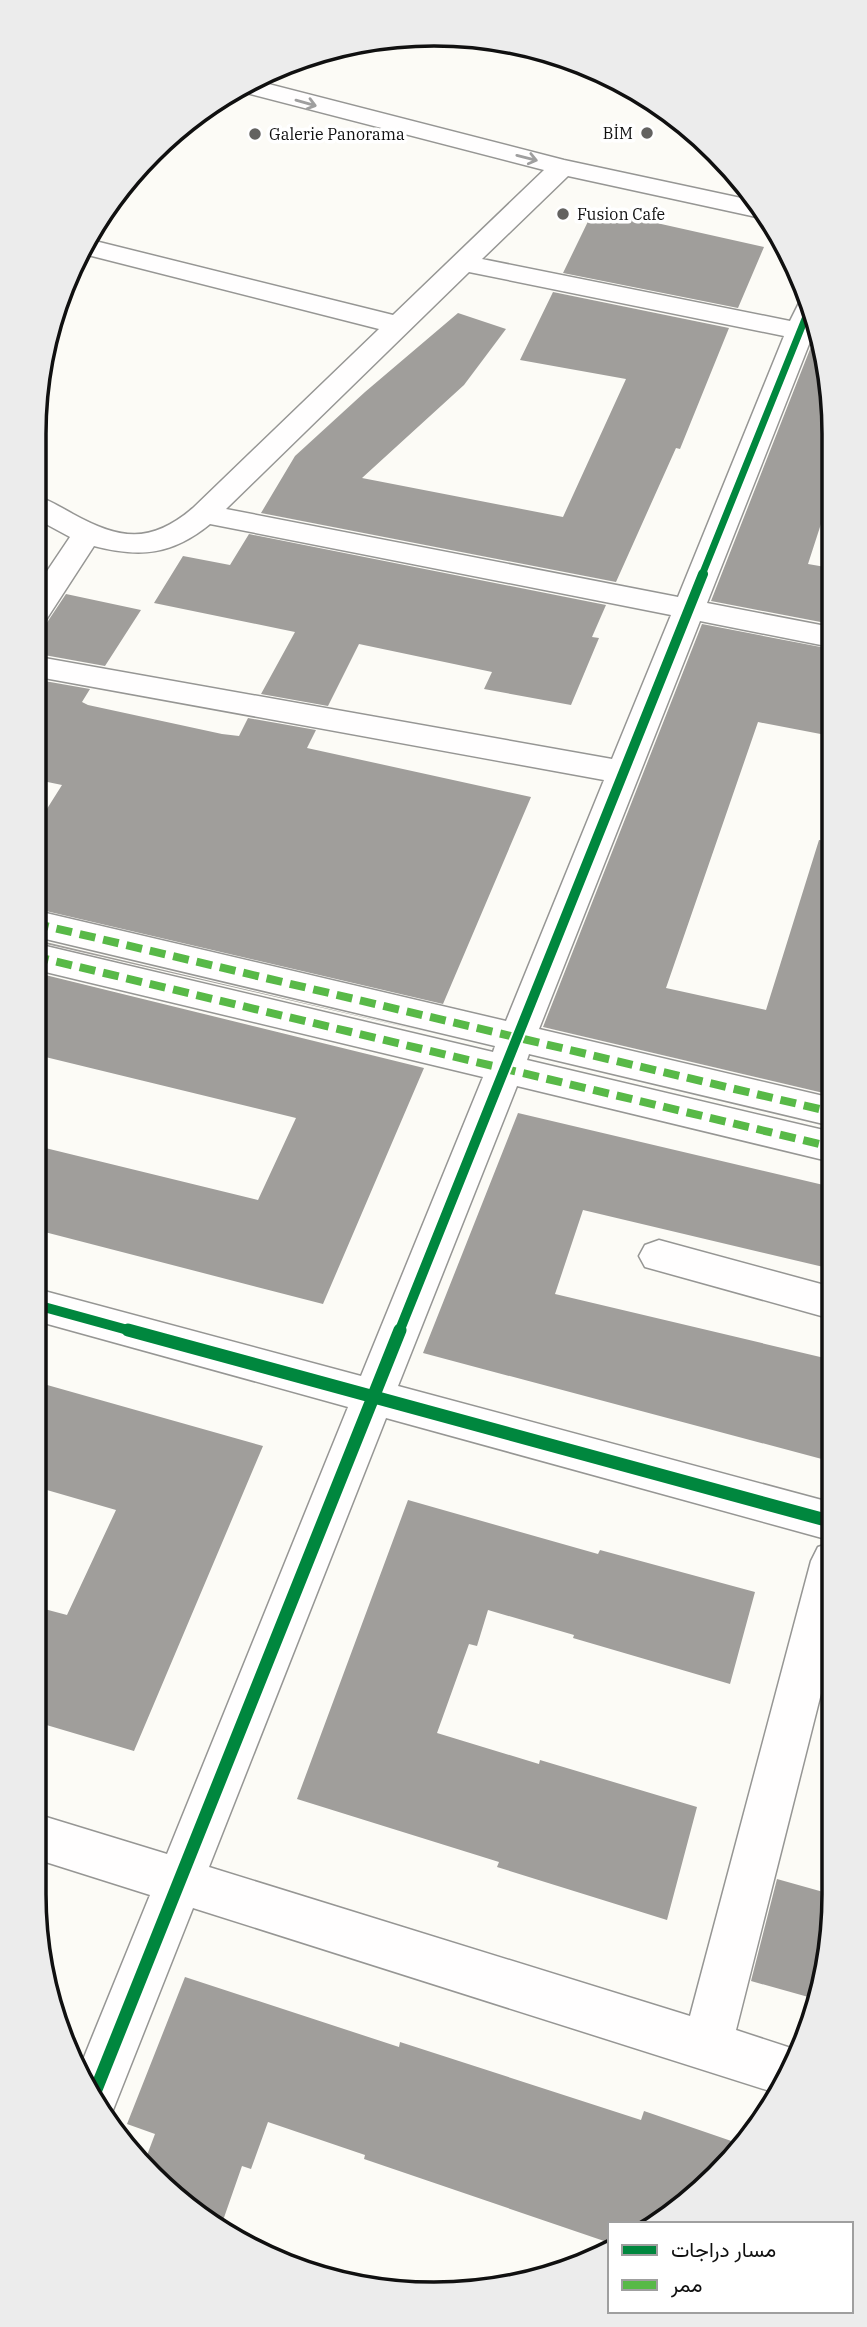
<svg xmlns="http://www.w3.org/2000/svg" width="867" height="2327" font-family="'IBM Plex Serif',Vazirmatn,serif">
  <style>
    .building { fill: #a09e9b }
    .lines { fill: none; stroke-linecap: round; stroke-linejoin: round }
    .minor-casing { stroke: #969694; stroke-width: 3 }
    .minor { fill: #fffefe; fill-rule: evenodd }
    .quiet { stroke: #58b947; stroke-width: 8; stroke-dasharray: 16 8; stroke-linecap: butt }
    .cycleway-far2-casing { stroke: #fff; stroke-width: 10 }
    .cycleway-far1-casing { stroke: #fff; stroke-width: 14 }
    .cycleway-casing { stroke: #fff; stroke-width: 18 }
    .cycleway-far2 { stroke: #00873e; stroke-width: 7 }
    .cycleway-far1 { stroke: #00873e; stroke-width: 10 }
    .cycleway { stroke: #00873e; stroke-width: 13 }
    .oneway { stroke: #9f9f9f }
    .poi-dot { fill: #636260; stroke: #fff; stroke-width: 2.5 }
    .labels { text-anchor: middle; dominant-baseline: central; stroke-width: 7; stroke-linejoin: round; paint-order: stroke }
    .far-poi-label { font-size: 16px; fill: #101010; stroke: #fff; text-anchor: start }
    .rim { fill: none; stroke: #101010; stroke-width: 3.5 }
  </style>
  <rect width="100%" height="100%" fill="#fcfbf6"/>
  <path class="building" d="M 594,209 L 764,247 L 738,308 L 563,273 Z
    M 553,292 L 729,328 L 680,449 L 676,448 L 616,582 L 261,513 L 295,456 L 365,392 L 458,313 L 506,329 L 464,385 L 362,478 L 563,517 L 626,379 L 520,360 Z
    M 816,334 L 830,381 L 831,493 L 808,564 L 831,568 L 831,624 L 711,601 Z
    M 249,534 L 606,605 L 592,637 L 599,638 L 571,705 L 484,689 L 492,672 L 359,644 L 328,706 L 261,694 L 295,632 L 154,603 L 183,556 L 230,565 Z
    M 66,594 L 141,610 L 105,666 L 33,653 L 33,628 L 46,624 Z
    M 702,624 L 831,649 L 831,736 L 758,722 L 666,988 L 766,1010 L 819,840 L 831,841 L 832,1095 L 543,1027 Z
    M 33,679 L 90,689 L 82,702 L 88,705 L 222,734 L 239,736 L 248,718 L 316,730 L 307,748 L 531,797 L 443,1004 L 33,908 L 33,831 L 62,785 L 33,779 Z
    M 33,939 L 431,1033 L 33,941 Z
    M 33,972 L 424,1068 L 323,1304 L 33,1229 L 33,1145 L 258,1200 L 296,1118 L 33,1054 Z
    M 518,1113 L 832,1187 L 832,1269 L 583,1210 L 555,1294 L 833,1360 L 833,1462 L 423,1353 Z
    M 33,1381 L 263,1446 L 134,1751 L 33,1721 L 33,1606 L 67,1615 L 116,1510 L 33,1486 Z
    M 408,1500 L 598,1554 L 600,1550 L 755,1592 L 730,1684 L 573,1638 L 574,1635 L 488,1610 L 477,1646 L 469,1644 L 437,1733 L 539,1764 L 540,1760 L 697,1807 L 667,1920 L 497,1867 L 499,1862 L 297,1799 Z
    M 777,1879 L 834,1895 L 819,2000 L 751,1981 Z
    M 185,1977 L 399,2047 L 400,2042 L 641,2120 L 644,2111 L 743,2145 L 658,2224 L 610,2224 L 610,2243 L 364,2159 L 365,2155 L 268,2122 L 251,2169 L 242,2166 L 220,2229 L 143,2166 L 155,2134 L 127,2124 Z"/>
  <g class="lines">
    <g class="minor-casing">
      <path id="minor" d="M 253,80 L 564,160 L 755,201 L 766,217 L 761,218 L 568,176 L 482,259 L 790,321 L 799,303 L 806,301 L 815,329 L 707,603 L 831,627 L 831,647 L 700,621 L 539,1029 L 832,1098 L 832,1126 L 529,1054 L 527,1060 L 832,1132 L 832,1162 L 517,1086 L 398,1386 L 833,1503 L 833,1541 L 386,1418 L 209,1867 L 690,2016 L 811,1561 L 818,1547 L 833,1542 L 833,1646 L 736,2030 L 794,2049 L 773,2092 L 193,1908 L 113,2110 L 107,2112 L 80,2067 L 150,1895 L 33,1858 L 33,1813 L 167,1854 L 348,1407 L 33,1320 L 33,1288 L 361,1376 L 483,1077 L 33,969 L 33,943 L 493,1052 L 495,1046 L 33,936 L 33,910 L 506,1021 L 604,780 L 33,676 L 33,656 L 612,759 L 671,615 L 210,524 C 172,555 140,558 94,546 L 44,623 L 33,626 L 33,592 L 70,537 L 33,517 L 33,495 C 48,499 60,507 73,514 C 120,540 151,544 193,508 L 379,329 L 84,254 L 91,240 L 393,315 L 544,170 L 231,89 ZM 469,272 L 784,336 L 678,597 L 226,509 Z
        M 659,1240 L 832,1287 L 832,1319 L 645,1267 L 639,1256 L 645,1245 Z"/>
    </g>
    <use href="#minor" class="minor"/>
    <path class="quiet" d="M 33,923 L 832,1112
      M 33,956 L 832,1147"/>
    <g class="cycleway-far2-casing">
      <path id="cycleway-far2" d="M 702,575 L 809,309"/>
    </g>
    <g class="cycleway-far1-casing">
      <path id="cycleway-far1" d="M 33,1304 L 135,1332
        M 399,1332 L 703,574"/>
    </g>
    <g class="cycleway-casing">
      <path id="cycleway" d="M 128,1330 L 833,1522
        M 95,2092 L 400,1330"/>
    </g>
    <use href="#cycleway-far2" class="cycleway-far2"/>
    <use href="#cycleway-far1" class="cycleway-far1"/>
    <use href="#cycleway" class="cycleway"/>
  </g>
  <defs><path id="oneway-shaft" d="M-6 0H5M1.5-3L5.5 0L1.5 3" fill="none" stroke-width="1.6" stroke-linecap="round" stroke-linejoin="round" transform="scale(1.75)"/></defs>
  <g class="oneway">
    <use href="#oneway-shaft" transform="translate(306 103) rotate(16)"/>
    <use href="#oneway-shaft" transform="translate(527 158) rotate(14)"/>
  </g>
  <g class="poi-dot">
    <circle cx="647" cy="133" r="7"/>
    <circle cx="255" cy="134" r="7"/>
    <circle cx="563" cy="214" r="7"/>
  </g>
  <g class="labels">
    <g class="far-poi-label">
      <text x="633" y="133" text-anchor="end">BİM</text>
      <text x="269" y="134">Galerie Panorama</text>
      <text x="577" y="214">Fusion Cafe</text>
    </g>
  </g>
  <path d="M0 0H867V2327H0ZM434 46H434A388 388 0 0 1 822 434V1894A388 388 0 0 1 434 2282H434A388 388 0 0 1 46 1894V434A388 388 0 0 1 434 46Z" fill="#ececec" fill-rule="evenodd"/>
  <path class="rim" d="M434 46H434A388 388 0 0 1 822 434V1894A388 388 0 0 1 434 2282H434A388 388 0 0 1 46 1894V434A388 388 0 0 1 434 46Z"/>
  <rect x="608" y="2222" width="245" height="91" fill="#ffffff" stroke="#9f9f9f" stroke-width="2"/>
  <rect x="622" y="2245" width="35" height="10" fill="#00873e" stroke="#9f9f9f" stroke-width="2"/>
  <text x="671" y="2257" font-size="21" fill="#101010">مسار دراجات</text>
  <rect x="622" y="2280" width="35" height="10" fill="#58b947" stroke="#9f9f9f" stroke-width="2"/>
  <text x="671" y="2292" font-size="21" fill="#101010">ممر</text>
</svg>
